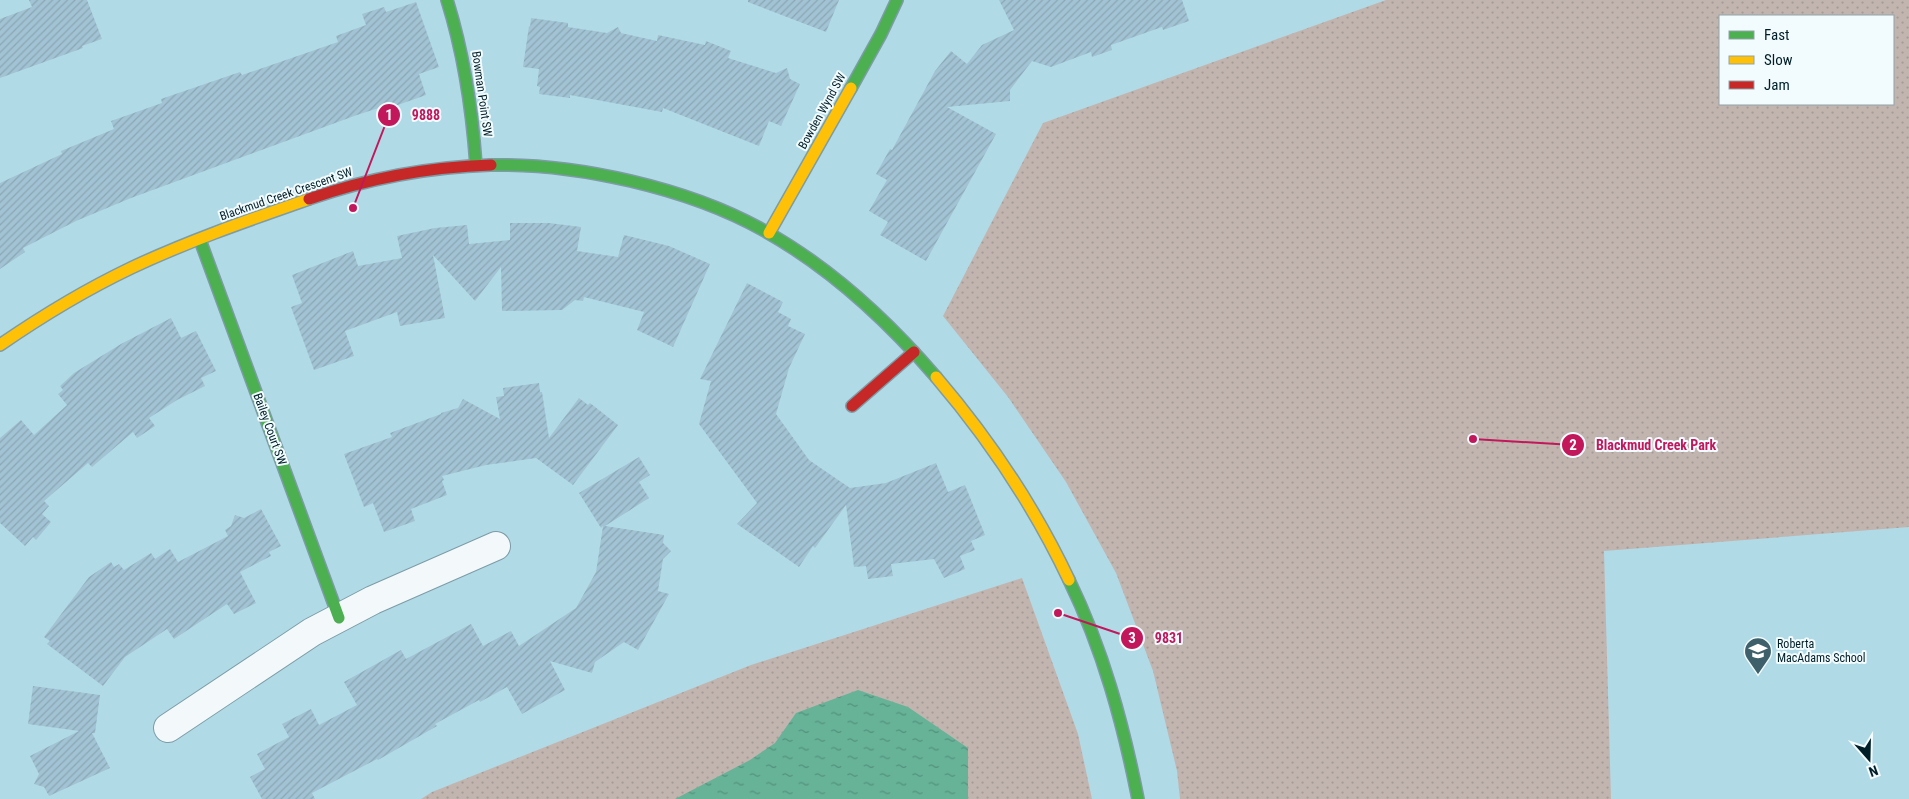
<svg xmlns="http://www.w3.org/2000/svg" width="1909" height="799" font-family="'Roboto Condensed',sans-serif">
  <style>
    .green { fill: url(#green-dots); fill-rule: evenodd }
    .water { fill: url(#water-ripples) }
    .building { fill: url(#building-hatch) }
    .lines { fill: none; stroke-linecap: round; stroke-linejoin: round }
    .street-casing { stroke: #7c9ca6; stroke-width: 30 }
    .fast-casing { stroke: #7c9ca6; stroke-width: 14 }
    .slow-casing { stroke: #7c9ca6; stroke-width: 14 }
    .jam-casing { stroke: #7c9ca6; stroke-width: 14 }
    .street { stroke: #f3f9fb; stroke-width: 28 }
    .fast { stroke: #4caf50; stroke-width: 11 }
    .slow { stroke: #ffc107; stroke-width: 11 }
    .jam { stroke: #c62828; stroke-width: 11 }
    .labels { text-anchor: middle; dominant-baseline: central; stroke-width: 4; stroke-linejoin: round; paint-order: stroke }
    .street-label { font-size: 12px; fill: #001e27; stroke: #f2fbfe }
    .poi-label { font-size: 12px; fill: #001e27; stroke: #f2fbfe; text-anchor: start }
    .leader { fill: none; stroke: #c2185b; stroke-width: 2 }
    .callout-dot { fill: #c2185b; stroke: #f2fbfe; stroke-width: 2 }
    .mark-label { font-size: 15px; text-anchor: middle; font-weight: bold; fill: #fff }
    .callout-label { font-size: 14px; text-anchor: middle; font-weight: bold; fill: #c2185b; stroke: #f2fbfe; stroke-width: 4; stroke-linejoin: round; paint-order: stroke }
  </style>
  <defs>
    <pattern id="green-dots" width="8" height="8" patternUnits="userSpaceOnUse" patternTransform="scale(1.25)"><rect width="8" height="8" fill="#c2b5af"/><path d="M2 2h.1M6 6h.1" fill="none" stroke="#a59b97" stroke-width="1.8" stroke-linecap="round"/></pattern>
    <pattern id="water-ripples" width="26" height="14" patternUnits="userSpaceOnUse" patternTransform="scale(1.25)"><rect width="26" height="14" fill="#67b398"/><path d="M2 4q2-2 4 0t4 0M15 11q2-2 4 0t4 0" fill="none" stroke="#52917c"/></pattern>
    <pattern id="building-hatch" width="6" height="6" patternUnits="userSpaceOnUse" patternTransform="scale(1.25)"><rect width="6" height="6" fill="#a2c3d3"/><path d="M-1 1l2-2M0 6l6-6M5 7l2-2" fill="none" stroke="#8aa7b5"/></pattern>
  </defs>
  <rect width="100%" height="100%" fill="#b1dae7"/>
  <path class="green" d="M 1386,0 L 1909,0 L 1909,527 L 1604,551 L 1611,799 L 1180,799 L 1177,771 L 1153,671 L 1116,573 L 1066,482 L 1008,397 L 943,316 L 1043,123 ZM 1893,16 L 1893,104 L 1720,104 L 1720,16 Z
    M 1022,578 L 1078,734 L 1092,799 L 421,799 L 432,792 L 751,665 Z"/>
  <path class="water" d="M 858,690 L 908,707 L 968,748 L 968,799 L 675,799 L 750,760 L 775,743 L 796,713 Z"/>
  <path class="building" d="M 29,0 L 87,0 L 102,39 L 82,46 L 83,48 L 0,78 L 0,19 L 32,7 Z
    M 748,0 L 839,0 L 826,32 L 748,2 Z
    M 999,0 L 1182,0 L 1189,21 L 1163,30 L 1162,27 L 1111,45 L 1112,50 L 1092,57 L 1091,52 L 1051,67 L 1032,61 L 1010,90 L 1010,101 L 947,107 L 996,134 L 926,261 L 880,235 L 888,222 L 869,211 L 887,180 L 876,174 L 890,149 L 892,150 L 935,71 L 951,51 L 967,64 L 982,45 L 1014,30 Z
    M 416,2 L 439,67 L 419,74 L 426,95 L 395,106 L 394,103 L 357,115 L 131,198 L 76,221 L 23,248 L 25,252 L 0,269 L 0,183 L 62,154 L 61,151 L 114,129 L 111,121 L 162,103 L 161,99 L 240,72 L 242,75 L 338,42 L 336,36 L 366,25 L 362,14 L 384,7 L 386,12 Z
    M 531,18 L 568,23 L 568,27 L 607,33 L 618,27 L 621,33 L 657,41 L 658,35 L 705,45 L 706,41 L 731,51 L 728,58 L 776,73 L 787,68 L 790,79 L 800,84 L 781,126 L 769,121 L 759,146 L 663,108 L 662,112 L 570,95 L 570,98 L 539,94 L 540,87 L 537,86 L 539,69 L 523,67 L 529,26 L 530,27 Z
    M 510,223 L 549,223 L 581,227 L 577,251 L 618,257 L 624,235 L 669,246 L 710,264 L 673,347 L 637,330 L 644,312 L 584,297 L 583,301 L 575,300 L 562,310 L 502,311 L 501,267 L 475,301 L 433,255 L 445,318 L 400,326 L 397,312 L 345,331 L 354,356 L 314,370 L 291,307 L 302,303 L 292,275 L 353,251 L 358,266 L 402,258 L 397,236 L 435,228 L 467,225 L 469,244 L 510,240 Z
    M 747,283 L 783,302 L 778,312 L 791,319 L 788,326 L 805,334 L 789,368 L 776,414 L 809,460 L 850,488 L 886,483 L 936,463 L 948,492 L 965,485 L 985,535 L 971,541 L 975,550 L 960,556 L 965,569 L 944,578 L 934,559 L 891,564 L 893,576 L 868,579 L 866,566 L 854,567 L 846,505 L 815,548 L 813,546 L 799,567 L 737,524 L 757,503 L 699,424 L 711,381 L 700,379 Z
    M 171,318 L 181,338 L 196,331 L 216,371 L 201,378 L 205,386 L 177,400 L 149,418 L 155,426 L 137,438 L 133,432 L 92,467 L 88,463 L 44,501 L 49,506 L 42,514 L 51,522 L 36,540 L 33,537 L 25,546 L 0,523 L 0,438 L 21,420 L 34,435 L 67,405 L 58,394 L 63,390 L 60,386 L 74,373 L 121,344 Z
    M 539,383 L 540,392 L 542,392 L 549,438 L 579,398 L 588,405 L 590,403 L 618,425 L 573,485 L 536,458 L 486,465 L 442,476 L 444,480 L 442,481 L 447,495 L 411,509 L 415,521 L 384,532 L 373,503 L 364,507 L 344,454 L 392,437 L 390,433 L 441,414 L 441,413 L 458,408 L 463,399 L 500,419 L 496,397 L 504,396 L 503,388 Z
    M 639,457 L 650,475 L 639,482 L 649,498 L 605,526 L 664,535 L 663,543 L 671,551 L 663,559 L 658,591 L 669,594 L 638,650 L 624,642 L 595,662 L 592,673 L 550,661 L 565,690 L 522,714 L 507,687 L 480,702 L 479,700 L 435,724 L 437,726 L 378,760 L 377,759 L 312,793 L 315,799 L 262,799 L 250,777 L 265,769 L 257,754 L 289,737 L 282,724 L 311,709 L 319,725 L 357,705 L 344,682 L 401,650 L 406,659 L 471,624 L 483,646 L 511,631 L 519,646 L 576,608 L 596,572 L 603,526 L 601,528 L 579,493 Z
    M 261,509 L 281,546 L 269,552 L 271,556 L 240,572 L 256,603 L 234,614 L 227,604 L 174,639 L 167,629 L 125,657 L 103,686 L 47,644 L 50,641 L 44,637 L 89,577 L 111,562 L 114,567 L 119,564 L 124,570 L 151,553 L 155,559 L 170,549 L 178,562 L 228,536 L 225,530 L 231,526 L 235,515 L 244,518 Z
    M 33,686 L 100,695 L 95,733 L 92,733 L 110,768 L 49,796 L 44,787 L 34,784 L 39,774 L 30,756 L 79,731 L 28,724 Z"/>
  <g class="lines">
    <g class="street-casing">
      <path id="street" d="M 168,728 L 312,632 L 373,600 L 496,546"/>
    </g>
    <g class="fast-casing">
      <path id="fast" d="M 447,0 C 464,54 472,109 476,165
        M 851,88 L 881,34 L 897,0
        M 491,165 C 576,163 688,188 763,230 C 828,266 887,320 936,377
        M 200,240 L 339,618
        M 1069,580 C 1103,650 1123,723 1138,799"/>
    </g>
    <g class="slow-casing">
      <path id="slow" d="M 769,233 L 851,88
        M 0,345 C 42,316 85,290 131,268 C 188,241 249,220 309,199
        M 936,377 C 989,439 1034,506 1069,580"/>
    </g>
    <g class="jam-casing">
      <path id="jam" d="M 309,199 C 369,178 428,167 491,165
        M 852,406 L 914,352"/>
    </g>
    <use href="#street" class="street"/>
    <use href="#fast" class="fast"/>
    <use href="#slow" class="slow"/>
    <use href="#jam" class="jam"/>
  </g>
  <defs>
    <g id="school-pin" transform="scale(1.4375)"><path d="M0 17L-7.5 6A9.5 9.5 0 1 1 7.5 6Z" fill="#3e606a" stroke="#f2fbfe"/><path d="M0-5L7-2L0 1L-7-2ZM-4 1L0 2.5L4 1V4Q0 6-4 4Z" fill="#fff"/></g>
  </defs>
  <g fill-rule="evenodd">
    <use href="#school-pin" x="1758" y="651"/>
  </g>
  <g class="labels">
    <g class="street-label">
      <text transform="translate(482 94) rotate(82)">Bowman Point SW</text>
      <text transform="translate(822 111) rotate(-61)">Bowden Wynd SW</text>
      <text transform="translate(286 194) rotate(-19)">Blackmud Creek Crescent SW</text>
      <text transform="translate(270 429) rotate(70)">Bailey Court SW</text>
    </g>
    <g class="poi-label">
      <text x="1777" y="644">Roberta<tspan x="1777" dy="14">MacAdams School</tspan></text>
    </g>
  </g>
  <path class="leader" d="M353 208L389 115M1473 439L1573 445M1058 613L1132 638"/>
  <g class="callout-dot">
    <circle cx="353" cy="208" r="5"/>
    <circle cx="1473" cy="439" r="5"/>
    <circle cx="1058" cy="613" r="5"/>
    <circle cx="389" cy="115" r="12"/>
    <circle cx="1573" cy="445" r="12"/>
    <circle cx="1132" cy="638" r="12"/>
  </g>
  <g class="mark-label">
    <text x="389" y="120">1</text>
    <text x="1573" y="450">2</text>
    <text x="1132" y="643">3</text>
  </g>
  <g class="callout-label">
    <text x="426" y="120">9888</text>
    <text x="1656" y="450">Blackmud Creek Park</text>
    <text x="1169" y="643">9831</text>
  </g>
  <rect x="1719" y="15" width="175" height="90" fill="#f2fbfe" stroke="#91a3a8"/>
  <rect x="1729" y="31" width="25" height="8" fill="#4caf50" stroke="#91a3a8"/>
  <text x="1764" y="40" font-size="15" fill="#001e27">Fast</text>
  <rect x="1729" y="56" width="25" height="8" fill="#ffc107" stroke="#91a3a8"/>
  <text x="1764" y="65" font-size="15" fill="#001e27">Slow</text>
  <rect x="1729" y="81" width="25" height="8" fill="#c62828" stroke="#91a3a8"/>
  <text x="1764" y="90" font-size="15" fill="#001e27">Jam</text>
  <g transform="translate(1869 759) rotate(160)" stroke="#f2fbfe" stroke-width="4" paint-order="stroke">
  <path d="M0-4L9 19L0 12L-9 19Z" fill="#001e27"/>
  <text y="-8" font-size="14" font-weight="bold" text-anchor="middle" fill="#001e27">N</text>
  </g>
</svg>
